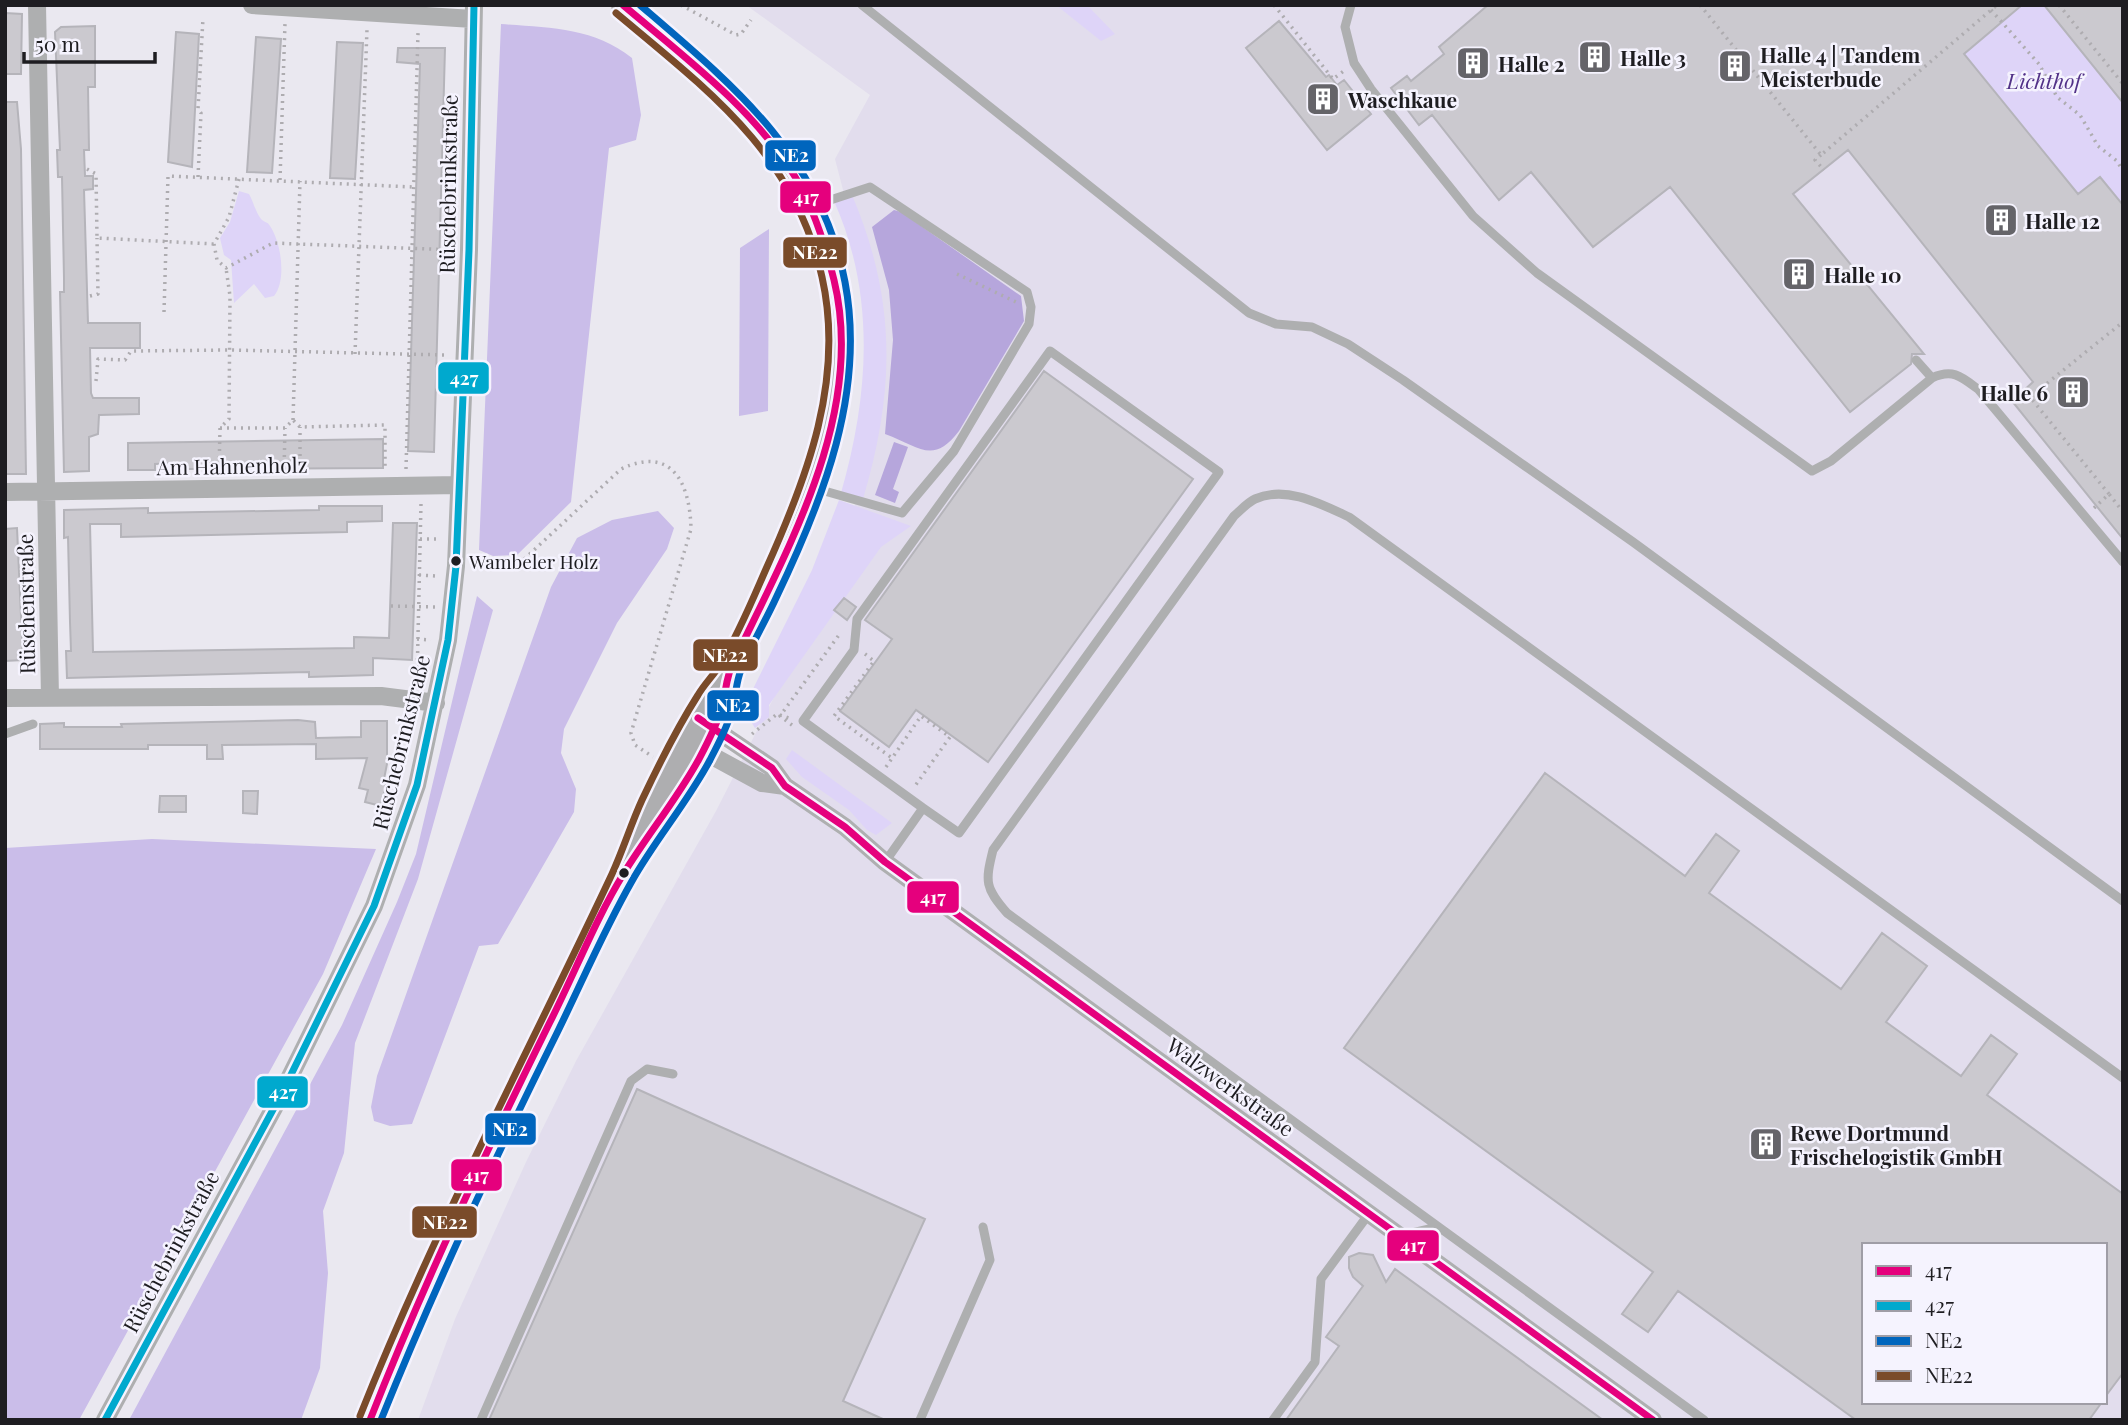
<svg xmlns="http://www.w3.org/2000/svg" width="2128" height="1425" font-family="'Playfair Display',serif">
  <style>
    .built { fill: #e2dded; fill-rule: evenodd }
    .green { fill: #ded4f8 }
    .forest { fill: #cabde9 }
    .water { fill: #b6a6dc }
    .building { fill: #cbc9cf; stroke: #b5b4ba; stroke-width: 2 }
    .lines { fill: none; stroke-linecap: round; stroke-linejoin: round }
    .path { stroke: #aeacb0; stroke-width: 3.5; stroke-dasharray: 2 5; stroke-linecap: butt }
    .lane { stroke: #aeafb0; stroke-width: 9 }
    .street { stroke: #aeafb0; stroke-width: 18 }
    .secondary { stroke: #aeaeb0; stroke-width: 24 }
    .bus-1-casing { stroke: #f5f3fe; stroke-width: 12 }
    .bus-2-casing { stroke: #f5f3fe; stroke-width: 12 }
    .bus-3-casing { stroke: #f5f3fe; stroke-width: 12 }
    .bus-4-casing { stroke: #f5f3fe; stroke-width: 12 }
    .bus-1 { stroke: #e5007d; stroke-width: 7 }
    .bus-2 { stroke: #00a9ce; stroke-width: 7 }
    .bus-3 { stroke: #0065bd; stroke-width: 7 }
    .bus-4 { stroke: #7a4b2a; stroke-width: 7 }
    .bus-dot { fill: #1e1d21; stroke: #f5f3fe; stroke-width: 2.5 }
    .labels { text-anchor: middle; dominant-baseline: central; stroke-width: 5; stroke-linejoin: round; paint-order: stroke }
    .bus-label { font-size: 19px; fill: #1e1d21; stroke: #f5f3fe; text-anchor: start }
    .poi-label { font-size: 21px; font-weight: bold; fill: #1e1d21; stroke: #f5f3fe; text-anchor: start }
    .park-label { font-size: 21px; font-style: italic; fill: #523288; stroke: #f5f3fe }
    .street-label { font-size: 21px; fill: #1e1d21; stroke: #f5f3fe }
    .line-badge { stroke: #f5f3fe; stroke-width: 2.5 }
    .badge-label { font-size: 19px; text-anchor: middle; font-weight: bold; fill: #fff }
  </style>
  <rect width="100%" height="100%" fill="#eae8f0"/>
  <path class="built" d="M 746,5 L 2123,5 L 2123,1420 L 418,1420 L 455,1319 L 526,1162 L 576,1061 L 716,811 L 847,554 L 867,427 L 876,317 L 835,159 L 870,95 ZM 1864,1245 L 2105,1245 L 2105,1402 L 1864,1402 Z"/>
  <path class="green" d="M 1056,5 L 1087,5 L 1115,34 L 1101,41 Z
    M 2022,5 L 2044,5 L 2123,103 L 2123,252 L 1964,54 Z
    M 239,191 L 249,194 C 253,201 256,213 261,219 C 265,223 267,221 270,226 C 281,242 287,280 274,296 L 265,298 L 254,284 L 234,303 L 231,260 L 224,255 L 220,238 L 230,222 Z
    M 852,195 C 897,301 895,391 863,499 L 841,493 C 869,395 876,295 834,201 Z
    M 839,500 L 911,526 L 881,547 L 769,705 L 769,717 L 755,728 L 746,714 L 750,695 L 812,570 Z
    M 792,750 L 892,823 L 876,835 L 867,830 L 849,810 L 802,777 L 786,759 Z"/>
  <path class="forest" d="M 501,24 C 549,28 593,27 632,58 L 641,115 L 636,140 L 609,148 L 571,502 L 517,555 L 493,556 L 479,550 Z
    M 769,229 L 768,411 L 739,416 L 740,248 Z
    M 658,511 L 674,528 L 667,549 L 617,623 L 564,729 L 561,753 L 576,789 L 574,812 L 498,944 L 479,946 L 412,1124 L 390,1126 L 374,1121 L 371,1107 L 377,1076 L 551,587 L 577,538 L 612,520 Z
    M 477,596 L 493,610 L 418,879 L 355,1043 L 344,1153 L 323,1211 L 328,1273 L 320,1368 L 301,1420 L 129,1420 L 342,1025 L 397,902 L 416,854 Z
    M 152,839 L 376,849 L 323,974 L 79,1420 L 8,1420 L 5,1418 L 5,848 Z"/>
  <path class="water" d="M 894,210 L 901,212 L 1021,296 L 1024,321 L 959,431 C 933,465 920,447 885,434 L 893,340 L 889,290 L 872,227 Z
    M 894,442 L 908,447 L 893,489 L 899,492 L 895,503 L 875,495 Z"/>
  <path class="building" d="M 1488,5 L 2022,5 L 1964,54 L 2078,194 L 2100,177 L 2123,205 L 2123,539 L 2012,401 L 2033,382 L 1848,150 L 1793,194 L 1924,354 L 1912,354 L 1911,364 L 1850,412 L 1670,187 L 1593,247 L 1531,172 L 1499,200 L 1432,115 L 1419,125 L 1391,88 L 1407,76 L 1411,81 L 1444,54 L 1439,47 Z
    M 2044,5 L 2123,5 L 2123,103 Z
    M 5,13 L 22,14 L 21,74 L 5,74 Z
    M 1279,21 L 1326,77 L 1329,75 L 1337,85 L 1344,80 L 1371,114 L 1327,150 L 1246,48 Z
    M 95,26 L 95,87 L 88,87 L 89,150 L 84,150 L 85,176 L 93,176 L 93,189 L 84,190 L 88,323 L 140,323 L 140,348 L 90,348 L 91,393 L 93,398 L 139,398 L 139,414 L 99,415 L 98,434 L 89,437 L 89,471 L 64,472 L 60,292 L 64,292 L 64,278 L 62,177 L 58,177 L 57,150 L 60,150 L 55,32 L 61,27 Z
    M 176,32 L 199,34 L 192,167 L 168,162 Z
    M 256,37 L 281,39 L 272,173 L 247,172 Z
    M 337,42 L 363,43 L 355,179 L 330,178 Z
    M 398,48 L 445,48 L 434,452 L 408,451 L 420,64 L 397,62 Z
    M 5,102 L 17,102 L 21,149 L 26,474 L 5,474 Z
    M 1044,371 L 1193,479 L 988,762 L 916,710 L 889,747 L 840,711 L 892,639 L 865,620 Z
    M 383,439 L 383,468 L 182,469 L 181,463 L 155,464 L 155,470 L 128,470 L 128,443 Z
    M 319,506 L 382,506 L 382,521 L 347,522 L 347,532 L 121,537 L 121,524 L 90,524 L 93,652 L 354,648 L 354,637 L 389,638 L 393,523 L 417,523 L 412,660 L 373,658 L 373,675 L 309,677 L 309,672 L 67,678 L 66,651 L 71,651 L 70,622 L 68,537 L 64,538 L 64,510 L 148,508 L 148,513 L 319,510 Z
    M 17,528 L 23,660 L 5,661 L 5,529 Z
    M 844,598 L 856,607 L 847,620 L 834,610 Z
    M 298,720 L 315,722 L 316,738 L 361,737 L 361,721 L 387,721 L 387,764 L 384,779 L 387,780 L 381,806 L 365,802 L 368,790 L 359,788 L 367,758 L 316,759 L 316,744 L 222,745 L 223,759 L 207,759 L 207,745 L 148,745 L 148,749 L 40,749 L 40,724 L 64,723 L 64,727 L 122,727 L 121,724 Z
    M 1545,773 L 1685,876 L 1716,834 L 1739,851 L 1709,893 L 1841,989 L 1882,933 L 1927,966 L 1886,1022 L 1961,1076 L 1991,1035 L 2017,1054 L 1987,1095 L 2123,1194 L 2123,1373 L 2105,1397 L 2105,1245 L 1864,1245 L 1864,1402 L 2102,1402 L 2089,1420 L 1856,1420 L 1678,1291 L 1648,1332 L 1622,1314 L 1653,1272 L 1344,1048 Z
    M 243,791 L 258,791 L 257,814 L 243,813 Z
    M 160,796 L 186,796 L 186,812 L 159,812 Z
    M 637,1089 L 925,1219 L 843,1401 L 885,1420 L 489,1420 Z
    M 1359,1253 L 1373,1255 L 1386,1282 L 1395,1269 L 1603,1420 L 1286,1420 L 1339,1346 L 1326,1337 L 1363,1286 L 1353,1277 L 1349,1268 L 1349,1257 Z"/>
  <g class="lines">
    <path class="path" d="M 681,5 L 736,35 L 741,34 L 751,20
      M 1274,5 L 1333,79 L 1345,70
      M 1700,5 L 1821,155 L 1997,5
      M 2059,5 L 2123,84
      M 1991,10 L 2039,64 L 2057,97 L 2080,115 L 2098,146 L 2117,161 L 2123,171
      M 1821,155 L 1815,160 L 1824,170
      M 87,169 L 96,174 L 97,238 L 214,244
      M 198,177 L 201,113 L 198,109 L 203,18
      M 239,179 L 229,217 L 214,244 L 217,260 L 226,268 L 273,243 L 454,250
      M 280,180 L 285,23
      M 2122,204 L 2123,203
      M 957,274 L 1016,302
      M 90,296 L 98,294 L 97,238
      M 164,312 L 168,176 L 413,187
      M 355,354 L 367,29
      M 96,381 L 98,359 L 125,360 L 131,351 L 230,350 L 447,355
      M 293,420 L 300,181
      M 220,428 L 285,428 L 293,420 L 300,427 L 385,425 L 385,470
      M 406,469 L 418,33
      M 300,470 L 300,427
      M 284,471 L 285,428
      M 219,472 L 220,428 L 229,419 L 230,296 L 226,268
      M 2109,494 L 2030,397 L 2123,322
      M 2094,508 L 2109,494 L 2123,512
      M 420,539 L 438,539
      M 477,566 L 519,564 L 621,469 C 672,445 690,483 691,529 L 631,733 L 635,745 L 653,757
      M 419,575 L 436,576
      M 391,606 L 435,607
      M 417,639 L 431,640
      M 865,654 L 874,661 L 834,716 L 892,758
      M 417,681 L 421,503
      M 792,725 L 780,716 L 839,635 L 842,637
      M 752,734 L 777,714 L 792,719
      M 886,767 L 921,716 L 950,737 L 915,786"/>
    <path class="lane" d="M 862,5 L 1249,313 L 1276,324 L 1312,327 L 1348,344 L 1403,380 L 1633,542 L 2123,901
      M 1351,5 L 1345,27 L 1354,63 L 1371,89 L 1473,216 L 1537,273 L 1812,471 L 1831,461 L 1932,378 C 1953,368 1962,377 1979,390 L 2123,562
      M 812,206 L 870,187 L 1027,292 L 1031,307 L 1029,324 L 954,451 L 902,513 L 814,488
      M 1916,360 L 1932,378
      M 5,734 L 33,724
      M 885,862 L 923,808 L 959,833 L 1219,472 L 1050,351 L 857,619 L 854,650 L 803,721 L 923,808
      M 1399,1236 L 1438,1227
      M 481,1420 L 631,1081 L 647,1069 L 673,1074
      M 920,1420 L 990,1260 L 983,1227
      M 1273,1420 L 1315,1362 L 1321,1279 L 1368,1215
      M 1704,1420 L 1007,913 C 985,888 985,882 993,850 L 1234,516 C 1240,511 1248,502 1255,499 C 1286,485 1321,504 1349,517 L 2123,1078"/>
    <path class="street" d="M 37,5 L 50,698
      M 252,5 L 473,19
      M 5,492 L 459,485
      M 5,698 L 381,696 L 436,703
      M 704,722 L 772,768 L 785,786 L 845,827 L 885,862 L 1653,1420
      M 690,744 L 762,783 L 785,786
      M 105,1420 L 282,1093 L 374,906 L 417,785 L 448,640 L 456,566 L 469,250 L 474,5"/>
    <path class="secondary" d="M 667,809 L 719,716 L 728,678
      M 370,1420 C 441,1232 536,1054 624,873 C 643,814 675,756 706,701 C 713,689 724,680 731,667 C 747,638 761,607 775,576 C 827,464 866,351 819,230 C 811,209 802,187 790,168 C 746,104 682,55 623,5"/>
    <g class="bus-1-casing">
      <path id="bus-1" d="M 698,718 L 772,768 L 785,786 L 845,827 L 885,862 L 1653,1420
        M 370,1420 C 423,1285 485,1154 549,1024 C 574,975 595,920 624,873 C 648,834 677,799 699,759 C 708,742 717,725 722,707 C 726,692 726,675 734,661 C 789,546 866,412 834,280 C 825,244 813,206 794,175 C 752,107 683,56 623,5"/>
    </g>
    <g class="bus-2-casing">
      <path id="bus-2" d="M 105,1420 L 282,1093 L 374,906 L 417,785 L 448,640 L 456,566 L 469,250 L 474,5"/>
    </g>
    <g class="bus-3-casing">
      <path id="bus-3" d="M 381,1420 C 434,1288 494,1160 557,1033 C 582,982 604,930 632,881 C 655,840 687,803 710,760 C 718,744 728,727 732,709 C 736,696 736,682 741,670 C 751,645 765,622 776,598 C 823,500 866,392 845,282 C 821,156 732,84 640,5"/>
    </g>
    <g class="bus-4-casing">
      <path id="bus-4" d="M 360,1416 C 434,1230 527,1055 612,874 C 623,850 631,824 642,800 C 659,764 677,728 698,695 C 705,683 715,674 721,663 C 739,633 752,601 766,569 C 807,478 845,379 822,277 C 795,154 708,90 616,13"/>
    </g>
    <use href="#bus-1" class="bus-1"/>
    <use href="#bus-2" class="bus-2"/>
    <use href="#bus-3" class="bus-3"/>
    <use href="#bus-4" class="bus-4"/>
  </g>
  <defs>
    <g id="building-square" transform="scale(1.75)"><rect x="-9" y="-9" width="18" height="18" rx="4" fill="#656469" stroke="#f5f3fe"/><path d="M-4-6H4V6H1V3H-1V6H-4ZM-2.5-4.3h1.7v1.8h-1.7ZM.8-4.3h1.7v1.8H.8ZM-2.5-1h1.7V.8h-1.7ZM.8-1h1.7V.8H.8Z" fill="#fff"/></g>
  </defs>
  <g fill-rule="evenodd">
    <use href="#building-square" x="1595" y="57"/>
    <use href="#building-square" x="1473" y="63"/>
    <use href="#building-square" x="1735" y="66"/>
    <use href="#building-square" x="1323" y="99"/>
    <use href="#building-square" x="2001" y="220"/>
    <use href="#building-square" x="1799" y="274"/>
    <use href="#building-square" x="2073" y="392"/>
    <use href="#building-square" x="1766" y="1144"/>
  </g>
  <g class="bus-dot">
    <circle cx="456" cy="561" r="6"/>
    <circle cx="624" cy="873" r="6"/>
  </g>
  <g class="labels">
    <g class="bus-label">
      <text x="469" y="561">Wambeler Holz</text>
    </g>
    <g class="poi-label">
      <text x="1760" y="54">Halle 4 | Tandem<tspan x="1760" dy="24">Meisterbude</tspan></text>
      <text x="1620" y="57">Halle 3</text>
      <text x="1498" y="63">Halle 2</text>
      <text x="1348" y="99">Waschkaue</text>
      <text x="2025" y="220">Halle 12</text>
      <text x="1824" y="274">Halle 10</text>
      <text x="2048" y="392" text-anchor="end">Halle 6</text>
      <text x="1790" y="1132">Rewe Dortmund<tspan x="1790" dy="24">Frischelogistik GmbH</tspan></text>
    </g>
    <g class="park-label">
      <text x="2044" y="80">Lichthof</text>
    </g>
    <g class="street-label">
      <text transform="translate(447 184) rotate(-89)">Rüschebrinkstraße</text>
      <text transform="translate(232 465) rotate(-1)">Am Hahnenholz</text>
      <text transform="translate(25 604) rotate(-91)">Rüschenstraße</text>
      <text transform="translate(400 742) rotate(-76)">Rüschebrinkstraße</text>
      <text transform="translate(1231 1086) rotate(36)">Walzwerkstraße</text>
      <text transform="translate(170 1251) rotate(-62)">Rüschebrinkstraße</text>
    </g>
  </g>
  <g class="line-badge">
    <rect x="764" y="139" width="53" height="33" rx="7" fill="#0065bd"/>
    <rect x="779" y="180" width="53" height="34" rx="7" fill="#e5007d"/>
    <rect x="782" y="236" width="66" height="33" rx="7" fill="#7a4b2a"/>
    <rect x="437" y="361" width="53" height="34" rx="7" fill="#00a9ce"/>
    <rect x="692" y="638" width="67" height="34" rx="7" fill="#7a4b2a"/>
    <rect x="706" y="689" width="54" height="33" rx="7" fill="#0065bd"/>
    <rect x="906" y="880" width="54" height="34" rx="7" fill="#e5007d"/>
    <rect x="256" y="1075" width="53" height="34" rx="7" fill="#00a9ce"/>
    <rect x="484" y="1112" width="53" height="34" rx="7" fill="#0065bd"/>
    <rect x="450" y="1158" width="53" height="34" rx="7" fill="#e5007d"/>
    <rect x="411" y="1205" width="67" height="34" rx="7" fill="#7a4b2a"/>
    <rect x="1386" y="1229" width="54" height="33" rx="7" fill="#e5007d"/>
  </g>
  <g class="badge-label">
    <text x="791" y="162">NE2</text>
    <text x="806" y="204">417</text>
    <text x="815" y="259">NE22</text>
    <text x="464" y="385">427</text>
    <text x="725" y="662">NE22</text>
    <text x="733" y="712">NE2</text>
    <text x="933" y="904">417</text>
    <text x="283" y="1099">427</text>
    <text x="510" y="1136">NE2</text>
    <text x="476" y="1182">417</text>
    <text x="445" y="1229">NE22</text>
    <text x="1413" y="1252">417</text>
  </g>
  <rect width="2128" height="1425" fill="none" stroke="#1e1d21" stroke-width="14"/>
  <rect x="1862" y="1243" width="245" height="161" fill="#f5f3fe" stroke="#9f9da6" stroke-width="2"/>
  <rect x="1876" y="1266" width="35" height="10" fill="#e5007d" stroke="#9f9da6" stroke-width="2"/>
  <text x="1925" y="1278" font-size="21" fill="#1e1d21">417</text>
  <rect x="1876" y="1301" width="35" height="10" fill="#00a9ce" stroke="#9f9da6" stroke-width="2"/>
  <text x="1925" y="1313" font-size="21" fill="#1e1d21">427</text>
  <rect x="1876" y="1336" width="35" height="10" fill="#0065bd" stroke="#9f9da6" stroke-width="2"/>
  <text x="1925" y="1348" font-size="21" fill="#1e1d21">NE2</text>
  <rect x="1876" y="1371" width="35" height="10" fill="#7a4b2a" stroke="#9f9da6" stroke-width="2"/>
  <text x="1925" y="1383" font-size="21" fill="#1e1d21">NE22</text>
  <path d="M24 52v10h131v-10" fill="none" stroke="#1e1d21" stroke-width="3.5"/>
  <text x="35" y="52" font-size="21" fill="#1e1d21" stroke="#f5f3fe" stroke-width="5" paint-order="stroke">50 m</text>
</svg>
